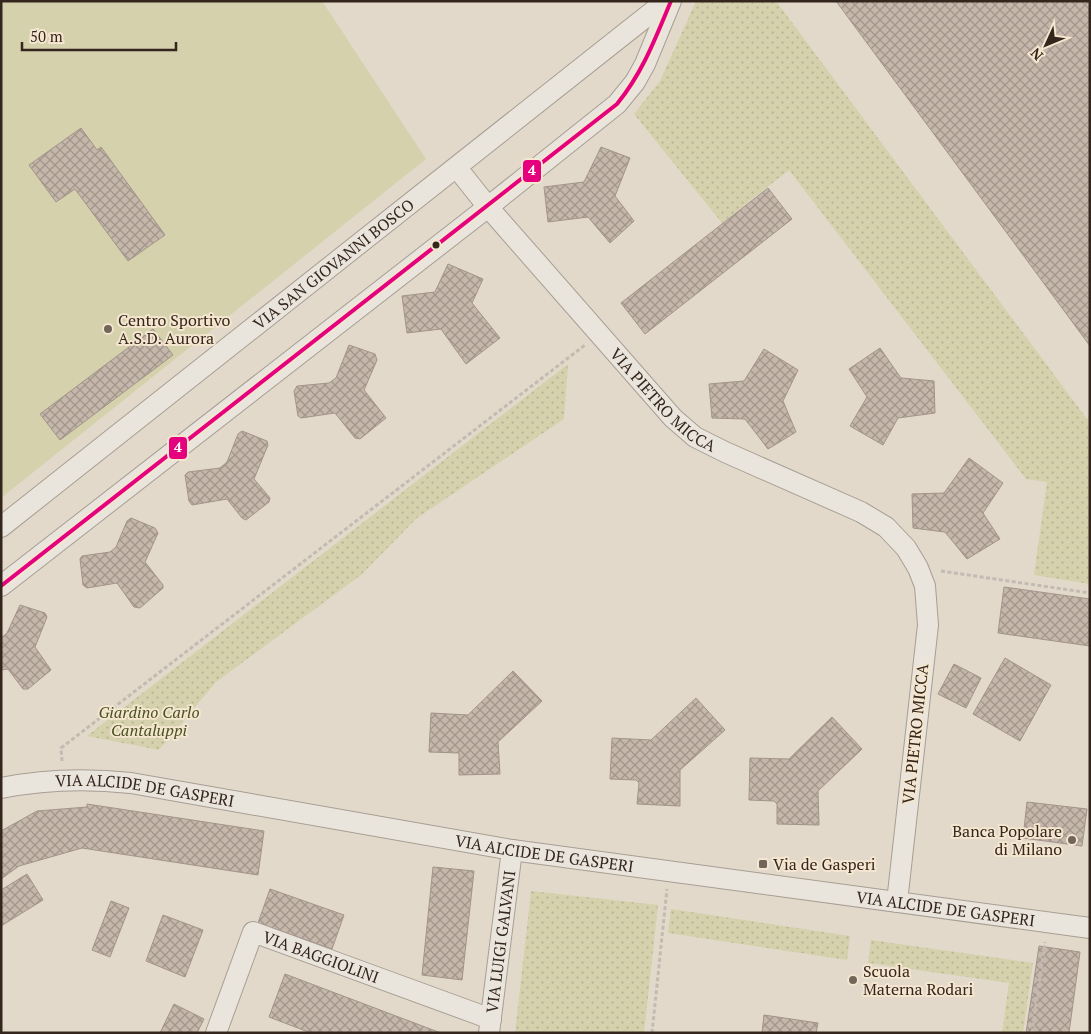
<svg xmlns="http://www.w3.org/2000/svg" width="1091" height="1034" font-family="'PT Serif',serif">
  <style>
    .grass { fill: #d5d1ac }
    .park { fill: url(#park-dots) }
    .building { fill: url(#building-cross-hatch); stroke: #a2948a }
    .lines { fill: none; stroke-linecap: round; stroke-linejoin: round }
    .street-casing { stroke: #a79e94; stroke-width: 22 }
    .path { stroke: #c3bbb3; stroke-width: 3; stroke-dasharray: 4 2.5; stroke-linecap: butt }
    .street { stroke: #eae5dc; stroke-width: 20 }
    .bus-1-casing { stroke: #f4e6cf; stroke-width: 8 }
    .bus-1 { stroke: #e5007d; stroke-width: 4 }
    .bus-dot { fill: #35261d; stroke: #f4e6cf; stroke-width: 2 }
    .poi-dot { fill: #72655a; stroke: #f4e6cf; stroke-width: 2 }
    .labels { text-anchor: middle; dominant-baseline: central; stroke-width: 4; stroke-linejoin: round; paint-order: stroke }
    .street-label { font-size: 16px; fill: #35261d; stroke: #f4e6cf }
    .poi-label { font-size: 16px; fill: #35261d; stroke: #f4e6cf; text-anchor: start }
    .park-label { font-size: 16px; font-style: italic; fill: #4a5123; stroke: #f4e6cf }
    .line-badge { stroke: #f4e6cf; stroke-width: 2 }
    .badge-label { font-size: 14px; text-anchor: middle; font-weight: bold; fill: #fff }
  </style>
  <defs>
    <pattern id="park-dots" width="8" height="8" patternUnits="userSpaceOnUse" patternTransform="scale(1.25)"><rect width="8" height="8" fill="#d5d1ac"/><path d="M2 2h.1M6 6h.1" fill="none" stroke="#b7b394" stroke-width="1.8" stroke-linecap="round"/></pattern>
    <pattern id="building-cross-hatch" width="8" height="8" patternUnits="userSpaceOnUse" patternTransform="scale(1.25)"><rect width="8" height="8" fill="#c6b7ab"/><path d="M0 0l8 8M0 8l8-8" fill="none" stroke="#a2958b"/></pattern>
  </defs>
  <rect width="100%" height="100%" fill="#e2d9ca"/>
  <path class="grass" d="M 1,1 L 322,1 L 426,159 L 1,498 Z"/>
  <path class="park" d="M 696,1 L 776,1 L 1087,419 L 1090,417 L 1090,584 L 1034,575 L 1047,482 L 1026,479 L 789,170 L 722,223 L 634,114 L 660,81 Z
    M 568,364 L 564,419 L 417,518 L 361,575 L 216,682 L 159,750 L 87,736 Z
    M 531,891 L 658,905 L 644,1033 L 515,1033 Z
    M 671,909 L 850,936 L 847,960 L 668,933 Z
    M 871,940 L 1033,963 L 1023,1033 L 1002,1033 L 1009,983 L 868,963 Z"/>
  <path class="building" d="M 836,1 L 1090,1 L 1090,346 Z
    M 81,128 L 97,150 L 101,147 L 165,235 L 128,261 L 75,189 L 56,202 L 29,165 Z
    M 601,147 L 630,158 L 615,196 L 634,221 L 610,243 L 588,217 L 548,222 L 544,187 L 584,182 Z
    M 768,188 L 792,219 L 645,334 L 621,303 Z
    M 448,264 L 483,279 L 472,303 L 500,338 L 466,364 L 441,329 L 407,333 L 402,296 L 435,292 Z
    M 153,329 L 173,355 L 60,440 L 40,414 Z
    M 349,345 L 375,354 L 377,360 L 364,390 L 386,418 L 360,439 L 355,438 L 335,413 L 301,418 L 298,416 L 294,391 L 297,386 L 329,383 L 336,378 Z
    M 880,348 L 901,378 L 934,381 L 935,413 L 898,418 L 883,445 L 850,426 L 867,397 L 849,369 Z
    M 764,349 L 798,370 L 783,401 L 796,432 L 768,449 L 745,419 L 712,418 L 709,384 L 744,381 Z
    M 242,431 L 267,441 L 268,445 L 254,479 L 270,498 L 269,502 L 246,520 L 242,518 L 227,499 L 192,505 L 189,501 L 185,475 L 188,472 L 220,468 L 227,462 L 238,434 Z
    M 969,458 L 1003,483 L 983,513 L 1000,539 L 967,559 L 945,532 L 913,528 L 912,494 L 944,493 Z
    M 131,518 L 155,528 L 158,533 L 145,562 L 163,585 L 163,588 L 140,608 L 134,607 L 117,583 L 87,588 L 83,585 L 80,559 L 82,556 L 110,552 L 116,547 L 127,521 Z
    M 1004,587 L 1090,599 L 1090,646 L 998,633 Z
    M 20,605 L 45,613 L 47,617 L 35,647 L 51,670 L 28,689 L 23,689 L 8,669 L 1,670 L 1,638 L 7,633 Z
    M 1005,658 L 1051,685 L 1020,741 L 973,714 Z
    M 954,664 L 981,678 L 966,708 L 938,694 Z
    M 513,671 L 542,701 L 498,742 L 500,774 L 459,775 L 459,753 L 429,752 L 431,713 L 468,715 Z
    M 696,698 L 725,730 L 680,770 L 680,806 L 637,804 L 639,783 L 636,780 L 610,779 L 612,738 L 651,740 Z
    M 832,717 L 862,749 L 818,791 L 819,825 L 777,824 L 777,804 L 774,801 L 749,800 L 750,758 L 789,759 Z
    M 1027,802 L 1087,809 L 1082,846 L 1023,838 Z
    M 87,804 L 264,831 L 258,875 L 82,848 L 19,866 L 1,879 L 1,831 L 37,811 L 87,807 Z
    M 433,867 L 474,871 L 462,980 L 422,975 Z
    M 27,874 L 43,900 L 1,926 L 1,890 Z
    M 270,889 L 344,915 L 332,949 L 258,923 Z
    M 111,901 L 129,908 L 110,957 L 92,950 Z
    M 163,915 L 203,930 L 185,977 L 146,961 Z
    M 1039,946 L 1080,952 L 1069,1033 L 1026,1033 Z
    M 285,974 L 441,1033 L 311,1033 L 269,1017 Z
    M 174,1004 L 204,1019 L 197,1033 L 160,1033 Z
    M 764,1015 L 818,1023 L 816,1033 L 762,1033 Z"/>
  <g class="lines">
    <g class="street-casing">
      <g id="street">
        <path id="s1" d="M 457,168 L 488,207 L 673,418 L 695,437 L 725,452 L 861,512 L 886,527 L 906,548 L 918,568 L 925,586 L 928,625 L 897,902"/>
        <path id="s2" d="M 1,527 L 666,1"/>
        <path d="M 1,586 L 488,207 L 617,104 L 635,82 L 645,64 L 671,1"/>
        <path id="s3" d="M 1,788 C 45,779 86,778 131,783 L 512,850 L 1090,928"/>
        <path id="s4" d="M 216,1033 L 253,932 L 491,1019"/>
        <path id="s5" d="M 489,1033 L 512,850"/>
      </g>
    </g>
    <path class="path" d="M 941,571 L 1090,593
      M 62,761 L 61,748 L 585,345
      M 652,1033 L 667,889
      M 1032,1033 L 1045,942"/>
    <use href="#street" class="street"/>
    <g class="bus-1-casing">
      <path id="bus-1" d="M 1,586 L 617,104 C 643,72 655,39 671,1"/>
    </g>
    <use href="#bus-1" class="bus-1"/>
  </g>
  <circle class="bus-dot" cx="436" cy="245" r="4.5"/>
  <g class="poi-dot">
    <circle cx="108" cy="329" r="5"/>
    <circle cx="1072" cy="840" r="5"/>
    <rect x="758" y="859" width="10" height="10" rx="2.5"/>
    <circle cx="853" cy="980" r="5"/>
  </g>
  <g class="labels">
    <g class="street-label">
      <text stroke="none"><textPath href="#s2" startOffset="424">VIA SAN GIOVANNI BOSCO</textPath></text>
      <text stroke="none"><textPath href="#s1" startOffset="311">VIA PIETRO MICCA</textPath></text>
      <text transform="translate(915 734) rotate(-84)">VIA PIETRO MICCA</text>
      <text stroke="none"><textPath href="#s3" startOffset="145">VIA ALCIDE DE GASPERI</textPath></text>
      <text stroke="none"><textPath href="#s3" startOffset="550">VIA ALCIDE DE GASPERI</textPath></text>
      <text stroke="none"><textPath href="#s3" startOffset="955">VIA ALCIDE DE GASPERI</textPath></text>
      <text stroke="none"><textPath href="#s5" startOffset="92">VIA LUIGI GALVANI</textPath></text>
      <text stroke="none"><textPath href="#s4" startOffset="180">VIA BAGGIOLINI</textPath></text>
    </g>
    <g class="poi-label">
      <text x="118" y="320">Centro Sportivo<tspan x="118" dy="18">A.S.D. Aurora</tspan></text>
      <text x="1062" y="831" text-anchor="end">Banca Popolare<tspan x="1062" dy="18">di Milano</tspan></text>
      <text x="773" y="864">Via de Gasperi</text>
      <text x="863" y="971">Scuola<tspan x="863" dy="18">Materna Rodari</tspan></text>
    </g>
    <g class="park-label">
      <text x="149" y="712">Giardino Carlo<tspan x="149" dy="18">Cantaluppi</tspan></text>
    </g>
  </g>
  <g class="line-badge">
    <rect x="522" y="159" width="20" height="24" rx="5" fill="#e5007d"/>
    <rect x="168" y="436" width="20" height="24" rx="5" fill="#e5007d"/>
  </g>
  <g class="badge-label">
    <text x="532" y="175">4</text>
    <text x="178" y="452">4</text>
  </g>
  <rect width="1091" height="1034" fill="none" stroke="#35261d" stroke-width="5"/>
  <g transform="translate(1046 45) rotate(226)" stroke="#f4e6cf" stroke-width="4" paint-order="stroke">
  <path d="M0-4L9 19L0 12L-9 19Z" fill="#35261d"/>
  <text y="-8" font-size="14" font-weight="bold" text-anchor="middle" fill="#35261d">N</text>
  </g>
  <path d="M22 42v8h154v-8" fill="none" stroke="#35261d" stroke-width="2.5"/>
  <text x="30" y="42" font-size="15" fill="#35261d" stroke="#f4e6cf" stroke-width="4" paint-order="stroke">50 m</text>
</svg>
